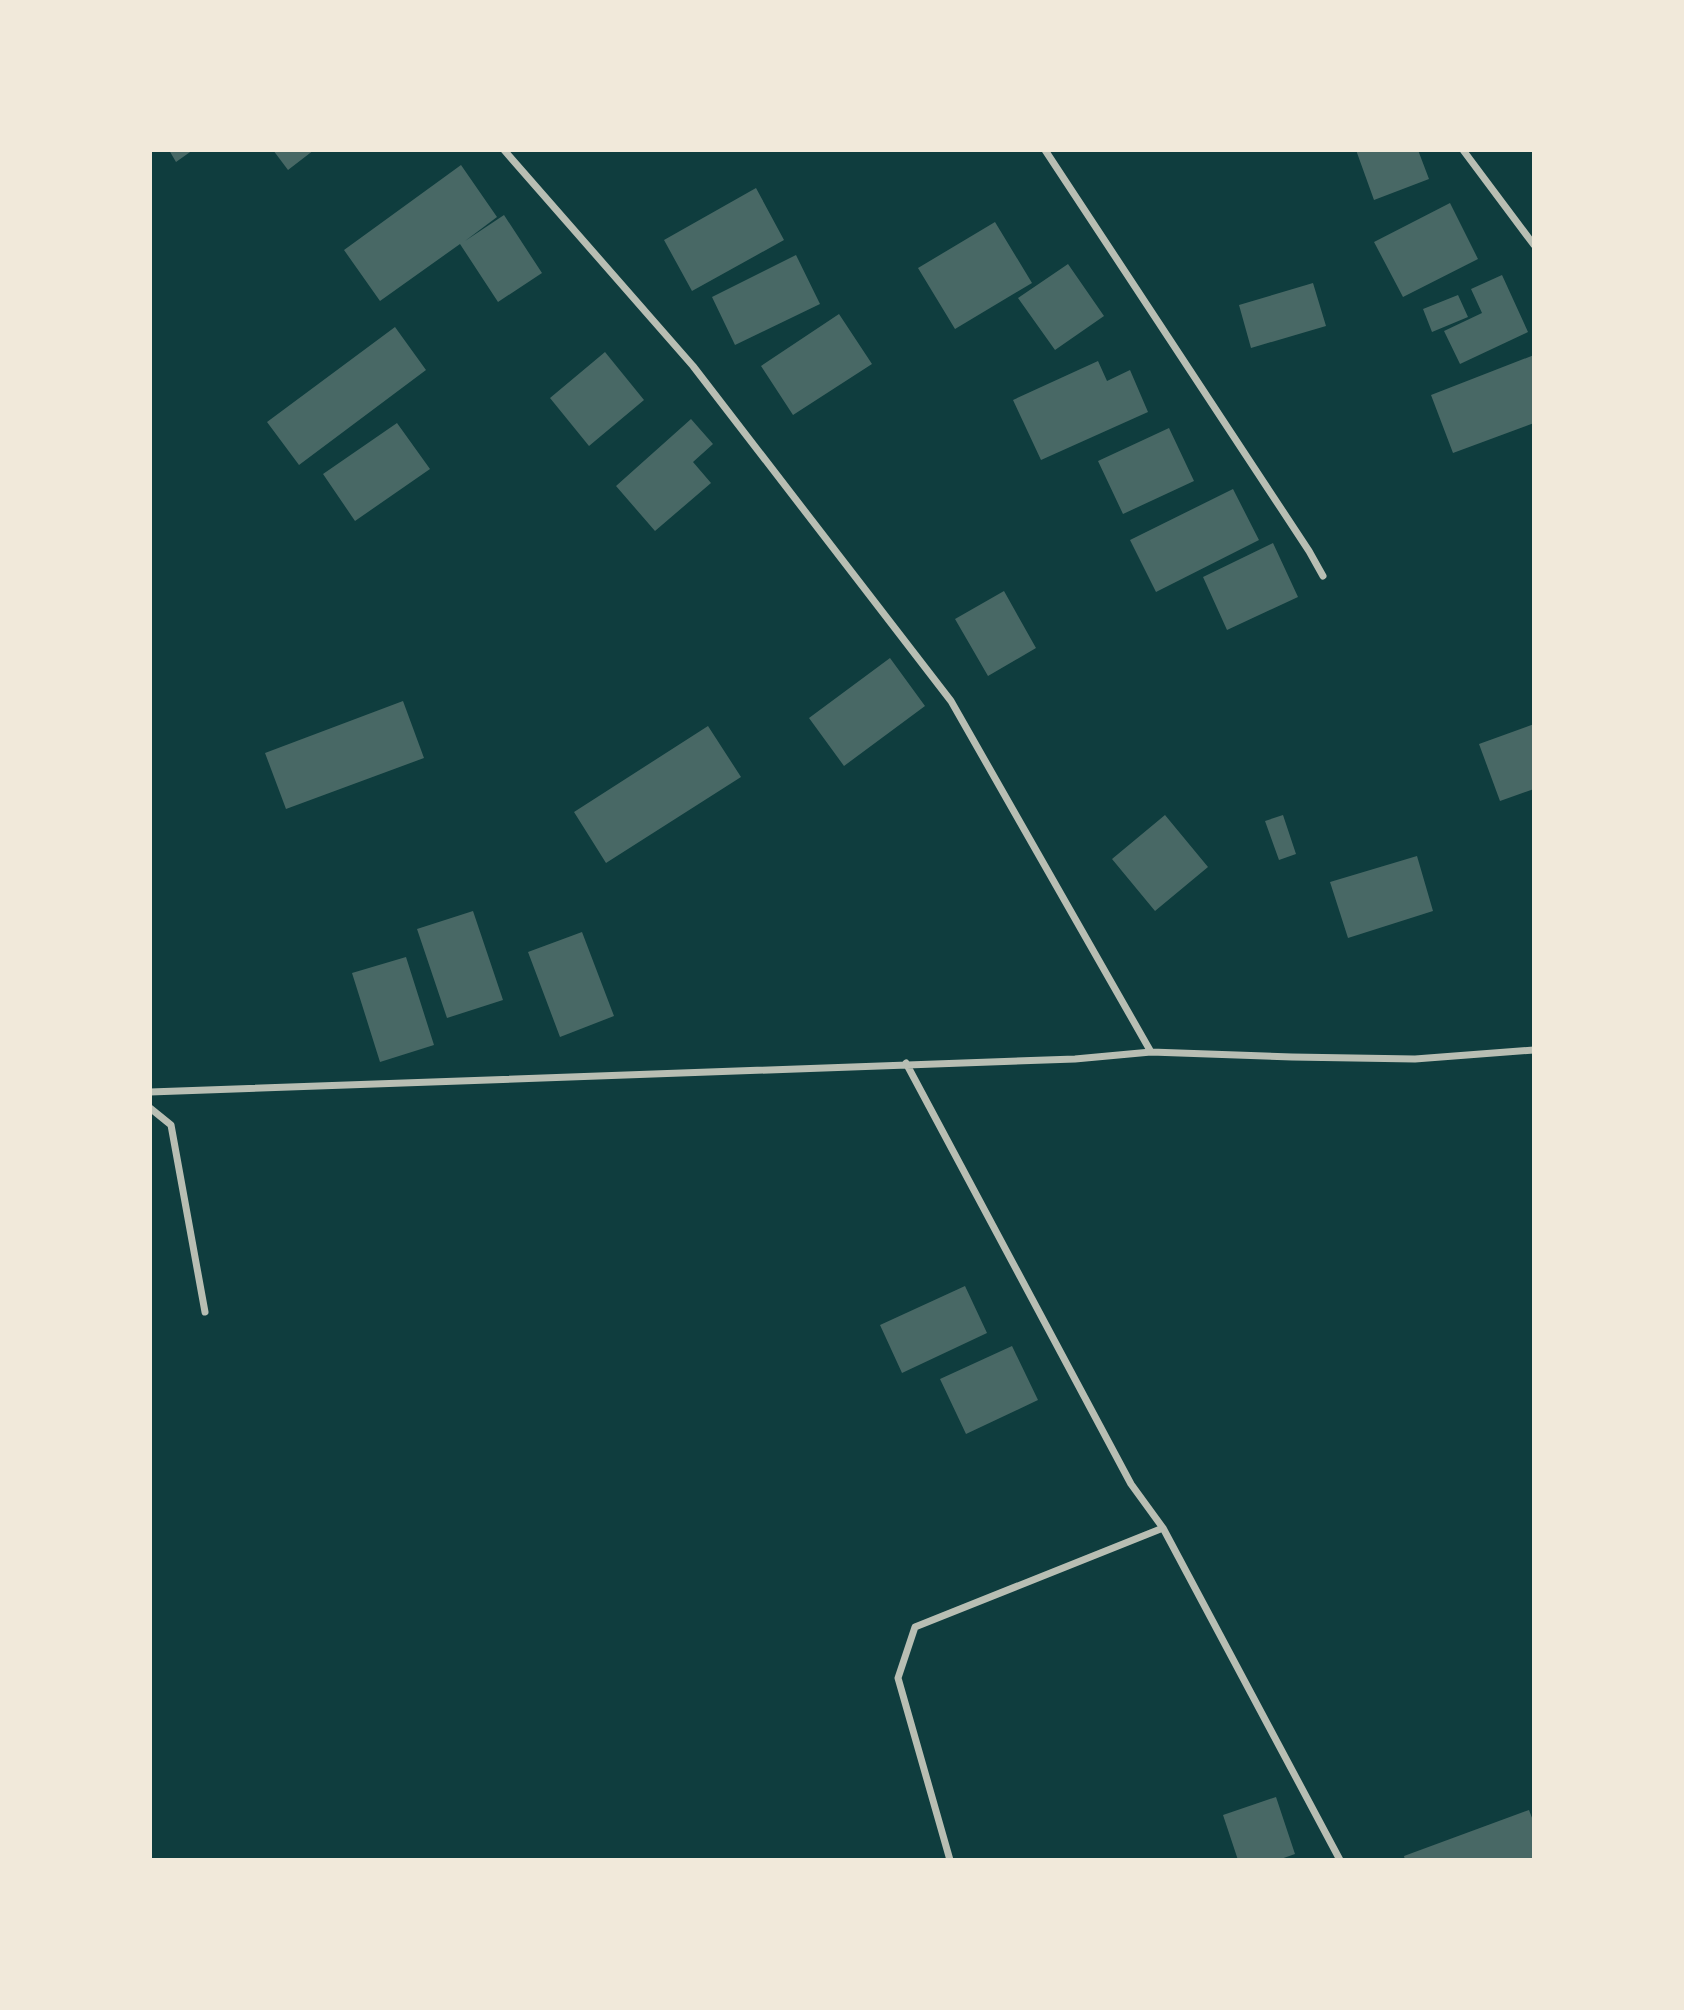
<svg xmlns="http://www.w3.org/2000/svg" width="1684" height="2010" font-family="'Varela Round',sans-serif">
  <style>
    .building { fill: #486865 }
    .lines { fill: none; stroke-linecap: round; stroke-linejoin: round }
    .minor { stroke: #b8beb3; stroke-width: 7 }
  </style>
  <rect width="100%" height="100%" fill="#0f3d3e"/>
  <path class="building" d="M 169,150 L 193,150 L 176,162 Z
    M 273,150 L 314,150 L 288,170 Z
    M 1356,150 L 1418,150 L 1429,179 L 1374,200 Z
    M 461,165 L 497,217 L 465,241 L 504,215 L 542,273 L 498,302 L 460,244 L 380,301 L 344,250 Z
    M 756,188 L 784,240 L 692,291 L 664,240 Z
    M 1450,203 L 1478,259 L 1403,297 L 1374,242 Z
    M 995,222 L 1032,283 L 955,329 L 918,268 Z
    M 796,255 L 820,304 L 735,345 L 712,297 Z
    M 1068,264 L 1104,316 L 1055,350 L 1018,298 Z
    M 1502,275 L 1528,332 L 1460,364 L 1444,331 L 1482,313 L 1471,289 Z
    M 1313,283 L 1326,326 L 1251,348 L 1239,305 Z
    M 1458,295 L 1468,317 L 1432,332 L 1423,309 Z
    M 839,314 L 872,364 L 793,415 L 761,366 Z
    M 395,327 L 426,370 L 299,465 L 267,422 Z
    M 605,352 L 644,400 L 589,446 L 550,398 Z
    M 1534,355 L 1534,423 L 1453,453 L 1431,395 Z
    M 1098,361 L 1107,381 L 1130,370 L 1148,412 L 1041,460 L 1013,400 Z
    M 691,419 L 713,444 L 693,462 L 711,483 L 655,531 L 616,486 Z
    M 397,423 L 430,469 L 355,521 L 323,474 Z
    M 1169,428 L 1194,481 L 1123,514 L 1098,461 Z
    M 1233,489 L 1259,540 L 1156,592 L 1130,540 Z
    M 1273,543 L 1298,597 L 1227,630 L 1203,577 Z
    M 1004,591 L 1036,648 L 988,676 L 955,619 Z
    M 890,658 L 925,706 L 844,766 L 809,718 Z
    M 403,701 L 424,758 L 286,809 L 265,753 Z
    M 1534,724 L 1534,789 L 1500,801 L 1479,744 Z
    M 708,726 L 741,777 L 606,863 L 574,812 Z
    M 1165,815 L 1208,867 L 1155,911 L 1112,859 Z
    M 1283,815 L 1296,854 L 1279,860 L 1265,821 Z
    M 1417,856 L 1433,911 L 1348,938 L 1330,882 Z
    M 473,911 L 503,1000 L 447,1018 L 417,929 Z
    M 582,932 L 614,1016 L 560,1037 L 528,952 Z
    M 406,957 L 434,1045 L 380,1062 L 352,973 Z
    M 965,1286 L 987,1333 L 902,1373 L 880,1325 Z
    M 1012,1346 L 1038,1400 L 966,1434 L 940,1379 Z
    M 1276,1797 L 1295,1854 L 1278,1860 L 1238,1860 L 1223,1815 Z
    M 1529,1810 L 1534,1823 L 1534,1860 L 1405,1860 L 1404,1856 Z"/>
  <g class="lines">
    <path class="minor" d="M 504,150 L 693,366 L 951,701 L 1151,1052
      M 1045,150 L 1309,551 L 1323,576
      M 1463,150 L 1534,245
      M 906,1063 L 1131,1484 L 1163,1528 L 1340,1860
      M 150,1092 L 1075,1059 L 1151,1052 L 1292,1057 L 1415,1059 L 1534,1050
      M 150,1108 L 171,1125 L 205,1312
      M 950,1860 L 898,1678 L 915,1627 L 1163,1528"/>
  </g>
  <rect width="1684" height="2010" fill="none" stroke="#f1e9da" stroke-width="304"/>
</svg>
